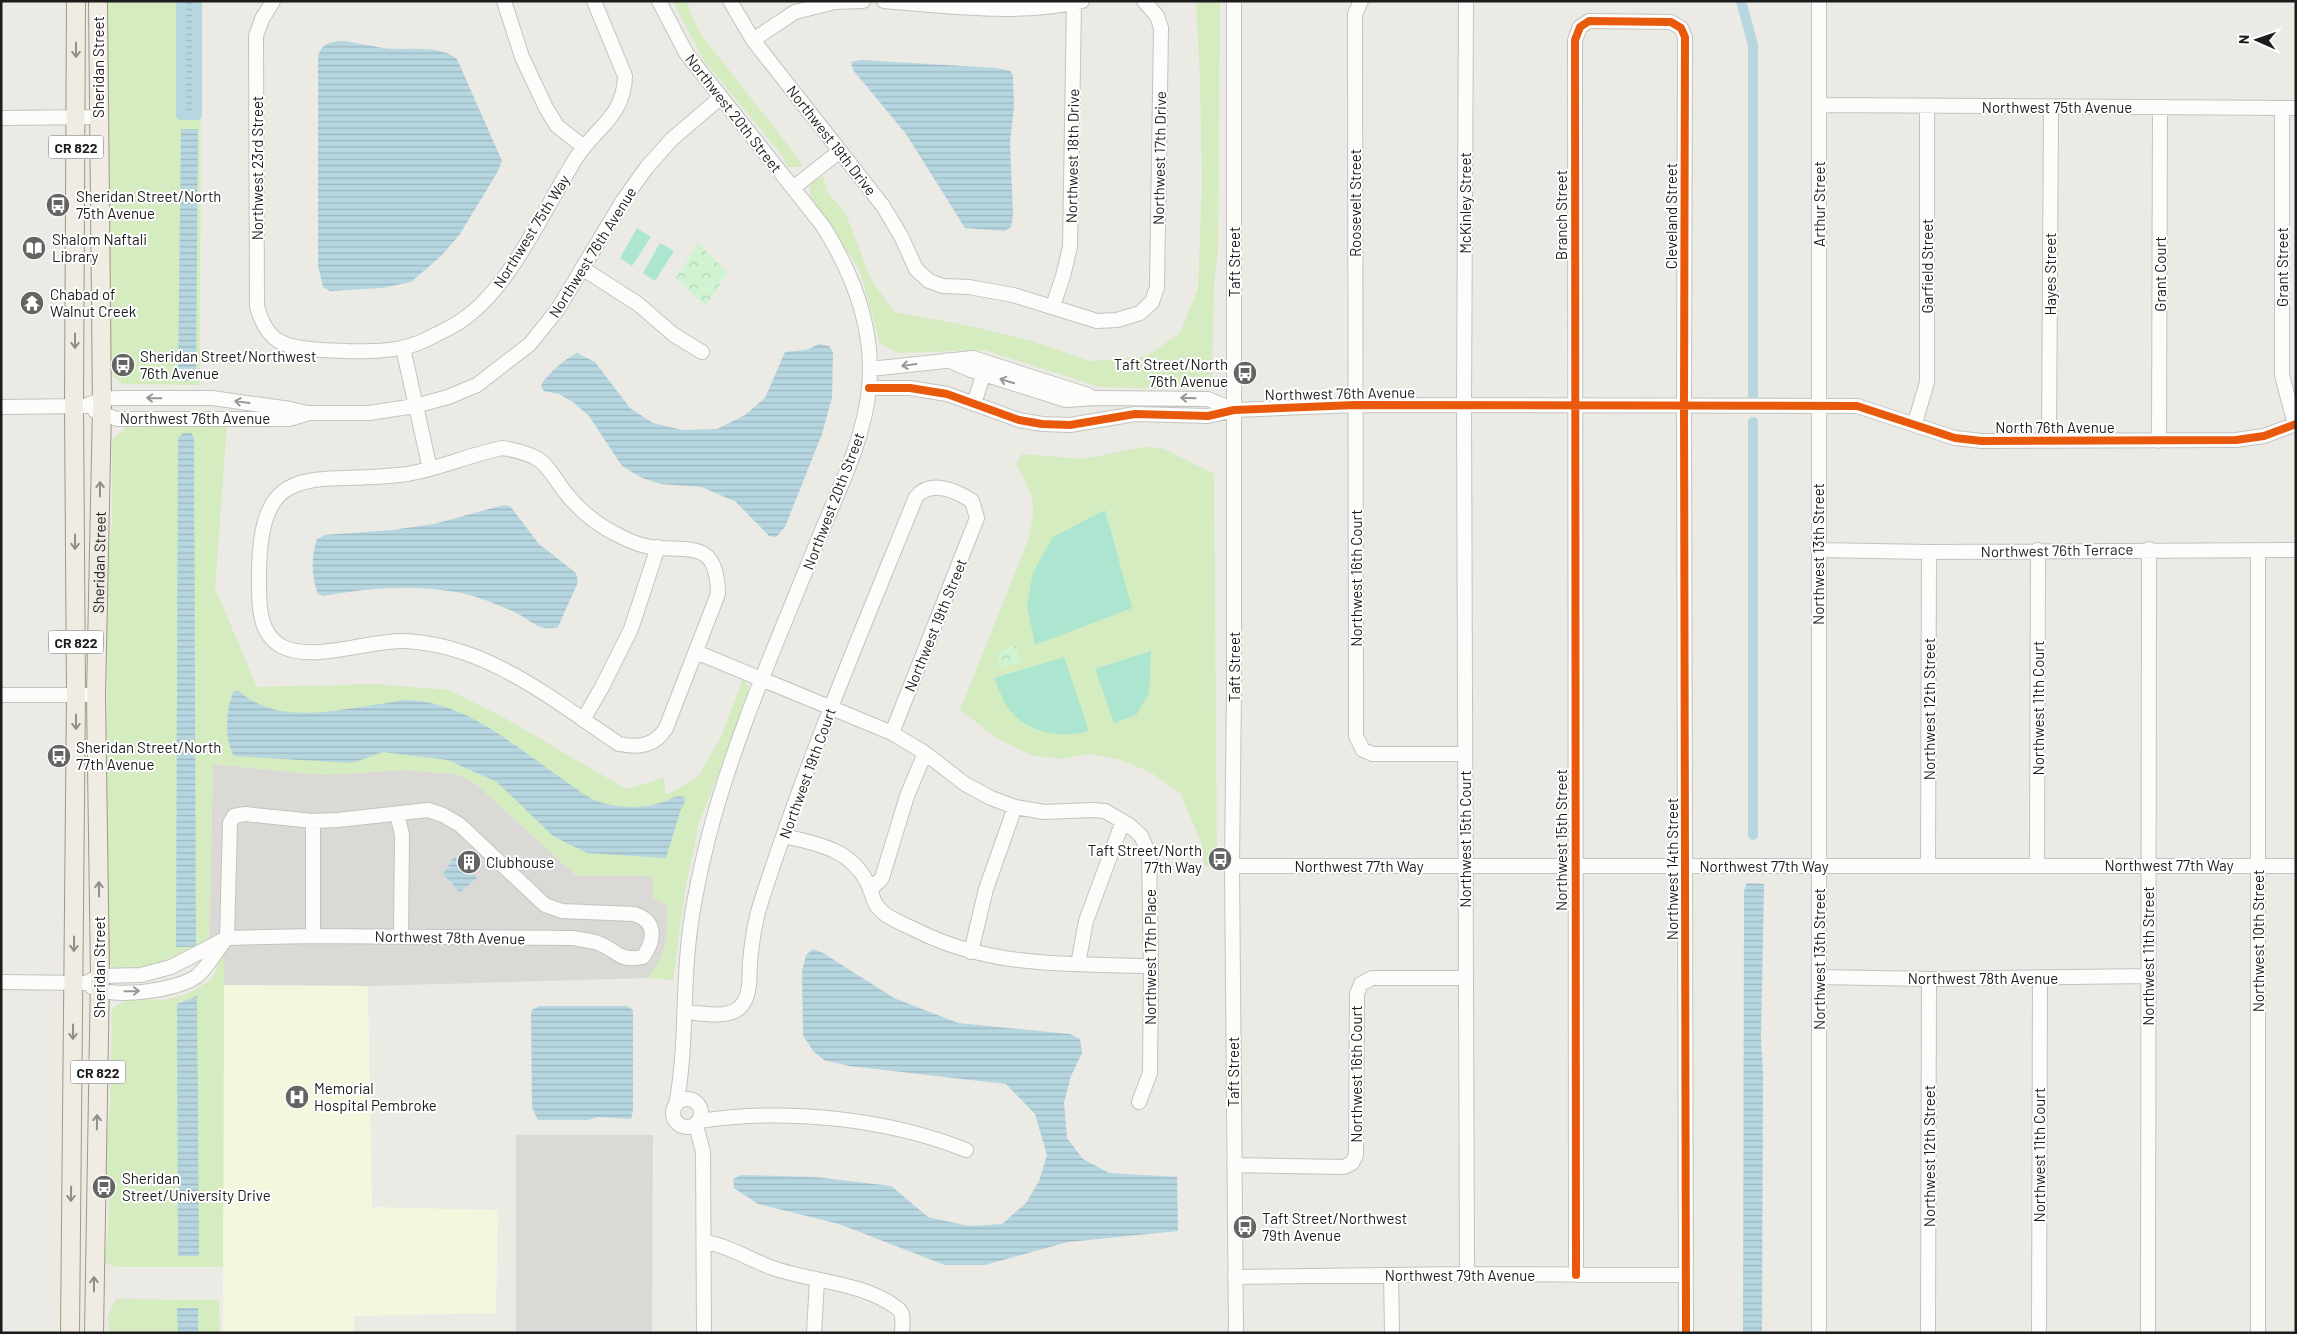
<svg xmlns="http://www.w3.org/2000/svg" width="2297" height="1334" font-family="Barlow,sans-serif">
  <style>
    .residential { fill: #dad9d6 }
    .education { fill: #f5f6de }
    .grass { fill: #d5ebc0 }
    .park { fill: url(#park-crowns) }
    .pitch { fill: #ade6d0 }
    .water { fill: url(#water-rules) }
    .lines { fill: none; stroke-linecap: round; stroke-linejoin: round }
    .canal { stroke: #b6d6e0; stroke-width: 10 }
    .minor-casing { stroke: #c3c3c0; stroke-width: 16 }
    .major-casing { stroke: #a19981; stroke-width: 20 }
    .minor { stroke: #fcfcfb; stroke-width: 14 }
    .major { stroke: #f0ece3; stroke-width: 18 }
    .cycleway-casing { stroke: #fff; stroke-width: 11 }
    .cycleway { stroke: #e8590c; stroke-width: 8 }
    .oneway { stroke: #918e89 }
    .oneway2 { stroke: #979797 }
    .labels { text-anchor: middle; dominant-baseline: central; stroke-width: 4; stroke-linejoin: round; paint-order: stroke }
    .shield { fill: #fff; stroke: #606060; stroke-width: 1 }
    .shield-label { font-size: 14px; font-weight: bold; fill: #1c1c1c }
    .street-label { font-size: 15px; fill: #1c1c1c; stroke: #fff }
    .poi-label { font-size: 15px; fill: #1c1c1c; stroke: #fff; text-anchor: start }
  </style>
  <defs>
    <pattern id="park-crowns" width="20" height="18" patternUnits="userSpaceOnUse" patternTransform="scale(1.25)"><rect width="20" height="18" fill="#d0f4d2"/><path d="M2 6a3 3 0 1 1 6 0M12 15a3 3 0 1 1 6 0" fill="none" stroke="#b2d1b4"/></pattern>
    <pattern id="water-rules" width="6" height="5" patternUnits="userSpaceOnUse" patternTransform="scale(1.25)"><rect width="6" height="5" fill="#b6d6e0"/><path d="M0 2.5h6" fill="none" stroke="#9cb7c0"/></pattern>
  </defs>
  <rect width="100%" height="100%" fill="#ebeae4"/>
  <path class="residential" d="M 213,764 L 322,775 L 403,770 L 456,774 L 476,784 L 577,876 L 653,876 L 667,905 L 667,943 L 662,958 L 648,978 L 368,986 L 224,985 L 224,952 L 209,943 Z
    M 516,1135 L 653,1135 L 652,1333 L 516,1333 Z"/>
  <path class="education" d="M 224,985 L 368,986 L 372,1207 L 498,1210 L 496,1313 L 354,1316 L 354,1333 L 223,1333 Z"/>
  <path class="grass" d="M 108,1 L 201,1 L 200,385 L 123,384 L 107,371 Z
    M 673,1 L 686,1 L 699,32 L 795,154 L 803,167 L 788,167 L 781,154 L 703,59 Z
    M 1196,1 L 1220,1 L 1218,252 L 1214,281 L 1212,384 L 1199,389 L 1100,387 L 984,350 L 898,353 L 880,343 L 860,271 L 811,197 L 809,185 L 823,176 L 828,193 L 845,212 L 871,279 L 894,312 L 970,326 L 1035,342 L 1089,361 L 1145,357 L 1180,333 L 1198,289 L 1202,184 L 1200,78 Z
    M 227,424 L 215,588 L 257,687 L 376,684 L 449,690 L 503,717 L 626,789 L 664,778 L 666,795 L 698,777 L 721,737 L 743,679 L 747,684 L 749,696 L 699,823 L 685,891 L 673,980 L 648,978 C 669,948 667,941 667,905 L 653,898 L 653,876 L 577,876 L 476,784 L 456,774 L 404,770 L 322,775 L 213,764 L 209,943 C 175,961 153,972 113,967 L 107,960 L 107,562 L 112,521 L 112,440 L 128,425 Z
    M 1144,447 L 1162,448 L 1214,474 L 1217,867 L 1204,866 L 1202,844 L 1180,793 L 1150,772 L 1118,759 L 1091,754 L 1061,759 L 1031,755 L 997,738 L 960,710 L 1028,541 C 1037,504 1035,497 1016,464 L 1022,454 L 1083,459 Z
    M 224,951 L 223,1267 L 114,1267 L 104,1261 L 108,1232 L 109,1182 L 104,1169 L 110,1106 L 112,1009 L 128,998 L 165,1000 L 189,993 L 212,979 Z
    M 116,1299 L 219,1300 L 220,1333 L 109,1333 L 108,1316 Z"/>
  <path class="park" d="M 698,243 L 728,273 L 705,306 L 676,278 Z
    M 1016,644 L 1022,662 L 1000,668 L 997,654 Z"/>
  <path class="pitch" d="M 637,228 L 651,237 L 632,266 L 620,258 Z
    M 660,243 L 674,251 L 655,281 L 643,273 Z
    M 1105,510 L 1132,608 L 1035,645 L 1027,606 L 1033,572 L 1053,537 Z
    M 1151,651 L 1149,694 L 1136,715 L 1114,723 L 1095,669 Z
    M 1064,657 L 1089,731 C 1060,739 1022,733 1005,703 C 1001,696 998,686 994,678 Z"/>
  <path class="water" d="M 181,1 L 197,1 L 197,115 L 181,115 Z
    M 344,41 C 357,43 370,46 383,48 C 406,51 438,44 457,59 L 502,161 L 498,171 L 460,234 L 441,256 L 411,282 L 382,288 L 330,291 L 323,287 L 318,266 L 318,56 C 323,42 331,42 344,41 Z
    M 861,60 L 996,68 L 1010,71 L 1013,75 L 1014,107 L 1010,142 L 1013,215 L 1011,227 L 1005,231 L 965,228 L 906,134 L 853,70 L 851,62 Z
    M 181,129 L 198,129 L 196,376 L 192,381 L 183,381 L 178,376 Z
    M 819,344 L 829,346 L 833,352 L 832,398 L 822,434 L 785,527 L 776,537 L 769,536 L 736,502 L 702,487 L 661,484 L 642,478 L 622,466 L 589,416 L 573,402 L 559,394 L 544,391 L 541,386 C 545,376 567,357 577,353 L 595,362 L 630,408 L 653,423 L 682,430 L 717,429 L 745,415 L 765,398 L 785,352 L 806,350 Z
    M 183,433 L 191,433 L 194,438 L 196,947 L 176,947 L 178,438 Z
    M 504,505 L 510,506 L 539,544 L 576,573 L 578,582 L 558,627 C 538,633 528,617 510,610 C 494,603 474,595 456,592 C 412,584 367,588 323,596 L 318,594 C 311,577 311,556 317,539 L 325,535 L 392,530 L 434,524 Z
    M 234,691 L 239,691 C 277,726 335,710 381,704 C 389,703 399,700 407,700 C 467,702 514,746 561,778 C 574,787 588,799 603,803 C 621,808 642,809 660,803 C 669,801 674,794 684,797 L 685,802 L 681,809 L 666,858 L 587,853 L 553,836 L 497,782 L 448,760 L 383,752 L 352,763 L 234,756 C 224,740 226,707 234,691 Z
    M 454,857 L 477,878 L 460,892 L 443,874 Z
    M 1750,883 L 1764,884 L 1764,887 L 1761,1039 L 1763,1072 L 1762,1333 L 1743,1333 L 1744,891 L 1746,884 Z
    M 813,949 L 823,953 L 894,998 L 958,1023 L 1070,1034 L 1080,1039 L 1082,1053 L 1071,1076 L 1064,1103 L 1067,1138 L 1083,1159 L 1109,1173 L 1177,1177 L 1178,1231 L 1068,1242 L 985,1265 L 945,1265 L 839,1224 L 758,1204 L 734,1188 L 733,1179 L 741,1175 L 815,1177 L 891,1186 L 928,1217 L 969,1226 L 1002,1224 L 1026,1203 L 1039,1181 L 1047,1155 L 1035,1114 L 1006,1084 L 849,1066 L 824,1060 L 813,1051 L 803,1035 L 802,971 L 806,955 Z
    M 197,996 L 199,1256 L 178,1256 L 177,1004 Z
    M 539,1006 L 627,1006 L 633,1010 L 633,1111 L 631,1119 L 598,1117 L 588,1120 L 538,1120 L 532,1108 L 531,1015 L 532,1010 Z
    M 177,1308 L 198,1308 L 198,1333 L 178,1333 Z"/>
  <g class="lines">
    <path class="canal" d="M 181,1 L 181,115 L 197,115 L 197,1
      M 1741,1 L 1753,45 L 1753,395
      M 1753,422 L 1753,835"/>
    <g class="minor-casing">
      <path id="minor" d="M 273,1 L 262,19 L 256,36 L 257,306 C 267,345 286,347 322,350 C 348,351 375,353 401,348 C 414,346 426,340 437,334 C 448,329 459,323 469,315 C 513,281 546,206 576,158 C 596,127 624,117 625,76 L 594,1
        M 504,1 L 522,57 L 546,108 L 557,126 L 584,147
        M 659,1 L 686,53 L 823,226 C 853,274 875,330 869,388 C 864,441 838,491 818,540 C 779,638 734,737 708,839 C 699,875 691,912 688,948 C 683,1000 686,1054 676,1105
        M 730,1 L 753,40 L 883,206 L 901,236 L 916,269 L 929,281 L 943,286 L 969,287 L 1013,295 L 1097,321 L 1117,320 L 1140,313 L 1152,302 L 1157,287 L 1161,28 L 1157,16 L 1144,1
        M 884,1 C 946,6 1021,16 1082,1
        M 1234,1 L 1234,690 L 1232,866 L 1236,1333
        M 1361,1 L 1355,14 L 1356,736 L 1363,750 L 1373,754 L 1465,754
        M 1466,1 L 1464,405 L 1467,1274
        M 1819,1 L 1819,1333
        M 753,40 L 795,12 L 835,2 L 863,1
        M 1819,105 L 2296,108
        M 2282,108 L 2282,375 L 2295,425
        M 1,118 L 98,117
        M 793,188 L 840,151
        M 582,268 L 638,304 L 674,335 L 702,352
        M 1053,306 L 1063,276 L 1070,247 L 1074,3
        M 403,348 L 430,469
        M 948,360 L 971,370 L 1066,400 L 1095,398 L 1208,399 L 1234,410
        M 870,369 L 973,358 L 1088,395
        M 869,388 L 910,388 L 947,394 L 1019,420 L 1042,424 L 1070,425 L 1135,414 L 1208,416 L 1234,410 L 1355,405 L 1857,406 L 1955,438 L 1982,441 L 2236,440 L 2264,436 L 2296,424
        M 974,404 L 986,366
        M 1,407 L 85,406 L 102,399 L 118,398 L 212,398 L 290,409 L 307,413 L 369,413 L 415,406 L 448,397 L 477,385 L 530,344 L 558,309 L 622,202 L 647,167 L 672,139 L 720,98
        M 95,411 L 117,419 L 289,419 L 306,414
        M 1915,423 L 1927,382 L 1927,107
        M 2049,441 L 2051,107
        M 2159,441 L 2160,108
        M 503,448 C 514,450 525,452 536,458 C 549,465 556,481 565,492 C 579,510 597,525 618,535 C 627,540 640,545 650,547 C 691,552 717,539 718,594 L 666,728 C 655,746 639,748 619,744 C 553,700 488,645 405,641 C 368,640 313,663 281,646 C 258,633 259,603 259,580 C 258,452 314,487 407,474 C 440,469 470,454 503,448 Z
        M 1818,550 L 1929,552 L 2296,550
        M 2258,550 L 2258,1333
        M 696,652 L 892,733 L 925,753 L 965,784 L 991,798 L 1015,807 L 1044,812 L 1093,810 L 1105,811 L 1129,825 L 1141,836 L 1149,854 L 1151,966 L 1150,1073 L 1139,1102
        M 1,695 L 96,695
        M 583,720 L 602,687 L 631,629 L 658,547
        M 397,814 L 402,835 L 401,937
        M 313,821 L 313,936
        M 784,836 C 818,844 850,849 867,882 C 875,897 870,902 885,914 C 894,921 906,925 916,930 C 990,968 1070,964 1151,966
        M 2037,865 L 2038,550
        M 1232,866 L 2296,866
        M 1928,866 L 1929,552
        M 870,890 L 882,878 L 907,796 L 925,753
        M 971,952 L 986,889 L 1015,807
        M 1078,964 L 1086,921 L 1123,821
        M 1819,977 L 1929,979 L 2148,976
        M 1,982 L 86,983 L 100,976 L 141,975 L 171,967 L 227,938 L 313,936 L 573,938 C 581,940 590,940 598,943 C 617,950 618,962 643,957 C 655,940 657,921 634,914 L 562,911 L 545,905 L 460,825 L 443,815 L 428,810 L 338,820 L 313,821 L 245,814 L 234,816 L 230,823 L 227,938
        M 92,987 C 113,999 177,991 197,976 C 207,968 215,953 223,943
        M 685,1012 C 702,1013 734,1021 744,1002 C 751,990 749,975 750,962 C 752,940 755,919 762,899 C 806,762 862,630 916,497 C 931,479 956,491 972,501 L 977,518 L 892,733
        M673 1113a14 14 0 1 1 28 0a14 14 0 1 1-28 0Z
        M 699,1121 C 784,1108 886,1118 966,1150
        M 696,1125 L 703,1152 L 704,1333
        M 1234,1165 L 1344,1167 L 1352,1163 L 1356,1155 L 1357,994 L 1361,984 L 1372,978 L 1464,978
        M 704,1242 C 728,1245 750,1260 773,1268 C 812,1282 863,1282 897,1308 C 905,1313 902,1324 902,1333
        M 1391,1275 L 1392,1333
        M 1576,1275 L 1575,40 L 1580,27 L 1589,21 L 1671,22 L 1681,28 L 1685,37 L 1684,404 L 1686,1333
        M 1235,1277 L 1467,1274 L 1686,1275
        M 814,1333 L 817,1280
        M 1928,1333 L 1929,979
        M 2039,1333 L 2040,977
        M 2148,1333 L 2149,549"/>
    </g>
    <g class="major-casing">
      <g id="major">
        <path d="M 70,1333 L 76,695 L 74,406 L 76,1"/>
        <path id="s1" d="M 94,1333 L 100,976 L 96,695 L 102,408 L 98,1"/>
      </g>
    </g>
    <use href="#minor" class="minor"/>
    <use href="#major" class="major"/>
    <g class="cycleway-casing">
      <path id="cycleway" d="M 869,388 L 910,388 L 947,394 L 1019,420 L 1042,424 L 1070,425 L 1135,414 L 1208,416 L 1234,410 L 1355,405 L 1857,406 L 1955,438 L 1982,441 L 2236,440 L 2264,436 L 2296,424
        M 1576,1275 L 1575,40 L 1580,27 L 1589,21 L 1671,22 L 1681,28 L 1685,37 L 1684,404 L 1686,1333"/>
    </g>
    <use href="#cycleway" class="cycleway"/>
  </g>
  <defs><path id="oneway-shaft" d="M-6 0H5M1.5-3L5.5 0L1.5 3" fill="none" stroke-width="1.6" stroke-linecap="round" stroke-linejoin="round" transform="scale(1.25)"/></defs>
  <g class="oneway">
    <use href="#oneway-shaft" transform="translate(76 50) rotate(90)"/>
    <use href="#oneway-shaft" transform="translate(75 341) rotate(90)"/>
    <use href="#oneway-shaft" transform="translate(100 489) rotate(-89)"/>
    <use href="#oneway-shaft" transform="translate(75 542) rotate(90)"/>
    <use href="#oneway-shaft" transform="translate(76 722) rotate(90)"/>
    <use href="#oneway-shaft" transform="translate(99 889) rotate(-91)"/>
    <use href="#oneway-shaft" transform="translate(74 944) rotate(91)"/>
    <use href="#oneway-shaft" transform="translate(73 1032) rotate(91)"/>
    <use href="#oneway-shaft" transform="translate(97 1122) rotate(-89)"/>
    <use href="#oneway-shaft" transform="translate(71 1194) rotate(91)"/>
    <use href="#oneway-shaft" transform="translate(94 1284) rotate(-90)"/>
  </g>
  <g class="oneway2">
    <use href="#oneway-shaft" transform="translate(909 365) rotate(172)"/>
    <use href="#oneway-shaft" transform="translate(1007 381) rotate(-163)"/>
    <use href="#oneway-shaft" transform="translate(154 398) rotate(-179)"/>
    <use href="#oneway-shaft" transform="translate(1188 398) rotate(-178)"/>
    <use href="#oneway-shaft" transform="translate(242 402) rotate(-172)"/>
    <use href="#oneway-shaft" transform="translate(132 991) rotate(-1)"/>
  </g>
  <defs>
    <g id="bus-disc" transform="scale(1.25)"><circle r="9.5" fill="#646462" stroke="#fff"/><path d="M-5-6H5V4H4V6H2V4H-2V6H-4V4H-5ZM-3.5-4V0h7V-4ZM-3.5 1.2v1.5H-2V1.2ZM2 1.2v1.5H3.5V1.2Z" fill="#fff"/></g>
    <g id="library-disc" transform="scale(1.25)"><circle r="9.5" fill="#646462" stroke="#fff"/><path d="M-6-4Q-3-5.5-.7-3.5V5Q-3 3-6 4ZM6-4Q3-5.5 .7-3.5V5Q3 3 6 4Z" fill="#fff"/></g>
    <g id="temple-disc" transform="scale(1.25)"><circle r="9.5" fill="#646462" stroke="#fff"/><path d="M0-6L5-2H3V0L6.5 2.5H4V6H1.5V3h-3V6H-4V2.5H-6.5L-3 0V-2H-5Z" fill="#fff"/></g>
    <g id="building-disc" transform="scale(1.25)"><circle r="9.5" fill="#646462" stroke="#fff"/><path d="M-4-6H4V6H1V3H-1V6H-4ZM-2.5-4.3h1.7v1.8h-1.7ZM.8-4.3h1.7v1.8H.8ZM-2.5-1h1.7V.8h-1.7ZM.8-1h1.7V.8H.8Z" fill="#fff"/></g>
    <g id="hospital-disc" transform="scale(1.25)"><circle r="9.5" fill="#646462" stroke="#fff"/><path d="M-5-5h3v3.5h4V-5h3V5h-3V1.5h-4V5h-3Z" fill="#fff"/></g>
  </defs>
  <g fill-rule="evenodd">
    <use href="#bus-disc" x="58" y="205"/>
    <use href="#library-disc" x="34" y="248"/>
    <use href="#temple-disc" x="32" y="303"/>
    <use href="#bus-disc" x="123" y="365"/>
    <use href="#bus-disc" x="1245" y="373"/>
    <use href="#bus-disc" x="59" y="756"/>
    <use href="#bus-disc" x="1220" y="859"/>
    <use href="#building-disc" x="469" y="862"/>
    <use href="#hospital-disc" x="297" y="1097"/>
    <use href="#bus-disc" x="104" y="1187"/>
    <use href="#bus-disc" x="1245" y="1227"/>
  </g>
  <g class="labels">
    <g class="shield">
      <rect x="48.5" y="135.5" width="55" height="23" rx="4"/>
      <rect x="48.5" y="630.5" width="55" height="23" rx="4"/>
      <rect x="70.5" y="1060.5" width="55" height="23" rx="4"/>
    </g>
    <g class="shield-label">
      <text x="76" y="147">CR 822</text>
      <text x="76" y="642">CR 822</text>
      <text x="98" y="1072">CR 822</text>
    </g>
    <g class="street-label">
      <text transform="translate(98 67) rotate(-90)">Sheridan Street</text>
      <text x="2057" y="107">Northwest 75th Avenue</text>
      <text transform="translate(734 113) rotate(52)">Northwest 20th Street</text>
      <text transform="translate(832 140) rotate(52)">Northwest 19th Drive</text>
      <text transform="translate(1072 156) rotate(-89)">Northwest 18th Drive</text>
      <text transform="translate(1159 158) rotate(-89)">Northwest 17th Drive</text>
      <text transform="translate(257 168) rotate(-90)">Northwest 23rd Street</text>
      <text transform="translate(1355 203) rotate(-90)">Roosevelt Street</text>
      <text transform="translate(1465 203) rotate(-90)">McKinley Street</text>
      <text transform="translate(1819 204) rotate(-90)">Arthur Street</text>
      <text transform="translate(1561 215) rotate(-90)">Branch Street</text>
      <text transform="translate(1671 216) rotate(-90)">Cleveland Street</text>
      <text transform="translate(531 231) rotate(-58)">Northwest 75th Way</text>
      <text transform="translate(592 252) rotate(-58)">Northwest 76th Avenue</text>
      <text transform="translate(1234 262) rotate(-90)">Taft Street</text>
      <text transform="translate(1927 266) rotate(-90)">Garfield Street</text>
      <text transform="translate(2282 267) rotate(-90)">Grant Street</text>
      <text transform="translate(2050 274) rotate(-90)">Hayes Street</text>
      <text transform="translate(2160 274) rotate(-90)">Grant Court</text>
      <text transform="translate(1340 393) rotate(-1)">Northwest 76th Avenue</text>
      <text x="195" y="418">Northwest 76th Avenue</text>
      <text x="2055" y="427">North 76th Avenue</text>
      <text transform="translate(833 501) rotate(-69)">Northwest 20th Street</text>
      <text transform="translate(2057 550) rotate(-1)">Northwest 76th Terrace</text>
      <text transform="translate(1818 554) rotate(-90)">Northwest 13th Street</text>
      <text stroke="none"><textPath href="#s1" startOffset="771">Sheridan Street</textPath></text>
      <text transform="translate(1356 578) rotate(-90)">Northwest 16th Court</text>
      <text transform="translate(935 625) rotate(-68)">Northwest 19th Street</text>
      <text transform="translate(1234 667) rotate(-90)">Taft Street</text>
      <text transform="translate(2038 708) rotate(-90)">Northwest 11th Court</text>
      <text transform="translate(1929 709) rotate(-90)">Northwest 12th Street</text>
      <text transform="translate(807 773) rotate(-70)">Northwest 19th Court</text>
      <text transform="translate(1465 839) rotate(-90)">Northwest 15th Court</text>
      <text transform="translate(1561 840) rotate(-90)">Northwest 15th Street</text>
      <text x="2169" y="865">Northwest 77th Way</text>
      <text x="1359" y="866">Northwest 77th Way</text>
      <text x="1764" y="866">Northwest 77th Way</text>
      <text transform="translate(1672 869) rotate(-90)">Northwest 14th Street</text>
      <text transform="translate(450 937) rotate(1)">Northwest 78th Avenue</text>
      <text transform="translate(2258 941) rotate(-90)">Northwest 10th Street</text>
      <text transform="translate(2148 956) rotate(-90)">Northwest 11th Street</text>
      <text transform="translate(1150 957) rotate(-90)">Northwest 17th Place</text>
      <text transform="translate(1819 959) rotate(-90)">Northwest 13th Street</text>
      <text transform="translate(99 967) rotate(-90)">Sheridan Street</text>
      <text x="1983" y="978">Northwest 78th Avenue</text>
      <text transform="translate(1233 1072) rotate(-90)">Taft Street</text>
      <text transform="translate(1356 1074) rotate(-90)">Northwest 16th Court</text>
      <text transform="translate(2039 1155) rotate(-90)">Northwest 11th Court</text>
      <text transform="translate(1929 1156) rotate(-90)">Northwest 12th Street</text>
      <text x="1460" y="1275">Northwest 79th Avenue</text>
    </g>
    <g class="poi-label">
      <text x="76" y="196">Sheridan Street/North<tspan x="76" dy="17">75th Avenue</tspan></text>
      <text x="52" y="239">Shalom Naftali<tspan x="52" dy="17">Library</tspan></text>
      <text x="50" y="294">Chabad of<tspan x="50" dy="17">Walnut Creek</tspan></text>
      <text x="140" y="356">Sheridan Street/Northwest<tspan x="140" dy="17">76th Avenue</tspan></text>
      <text x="1228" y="364" text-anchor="end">Taft Street/North<tspan x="1228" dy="17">76th Avenue</tspan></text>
      <text x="76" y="747">Sheridan Street/North<tspan x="76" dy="17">77th Avenue</tspan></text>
      <text x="1202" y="850" text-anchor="end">Taft Street/North<tspan x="1202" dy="17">77th Way</tspan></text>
      <text x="486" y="862">Clubhouse</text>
      <text x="314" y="1088">Memorial<tspan x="314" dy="17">Hospital Pembroke</tspan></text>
      <text x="122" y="1178">Sheridan<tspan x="122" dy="17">Street/University Drive</tspan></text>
      <text x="1262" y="1218">Taft Street/Northwest<tspan x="1262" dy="17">79th Avenue</tspan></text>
    </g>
  </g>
  <rect width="2297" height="1334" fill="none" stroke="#1c1c1c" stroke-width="5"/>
  <g transform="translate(2257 40) rotate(272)" stroke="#ffffff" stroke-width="4" paint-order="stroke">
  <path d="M0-4L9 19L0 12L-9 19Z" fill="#1c1c1c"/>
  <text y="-8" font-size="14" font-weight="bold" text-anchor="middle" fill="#1c1c1c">N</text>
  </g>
</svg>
